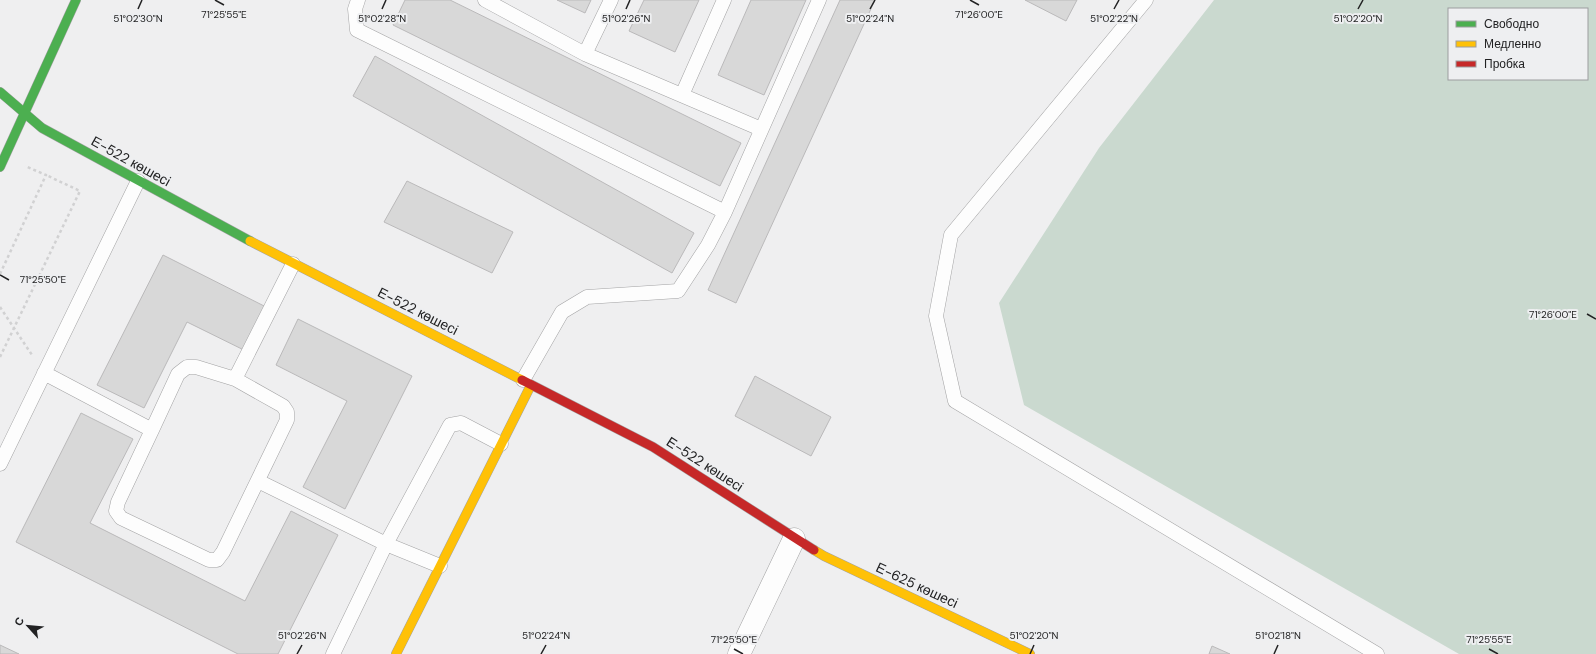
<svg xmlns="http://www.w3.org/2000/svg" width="1596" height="654" font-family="'DM Sans',sans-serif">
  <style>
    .forest { fill: #cad9cf; fill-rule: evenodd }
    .building { fill: #d8d8d8; stroke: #bab9ba }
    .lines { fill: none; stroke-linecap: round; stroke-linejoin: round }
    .lane-casing { stroke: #a3a3a4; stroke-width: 15 }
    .street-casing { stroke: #a3a3a4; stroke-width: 23 }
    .fast-casing { stroke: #a3a3a4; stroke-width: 10 }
    .slow-casing { stroke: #a3a3a4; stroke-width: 10 }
    .jam-casing { stroke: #a3a3a4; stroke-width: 10 }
    .path { stroke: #d1d1d2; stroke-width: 2.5; stroke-dasharray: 3 3; stroke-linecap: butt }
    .lane { stroke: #fdfdfd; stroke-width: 14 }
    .street { stroke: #fdfdfd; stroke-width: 22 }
    .fast { stroke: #4caf50; stroke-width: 9 }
    .slow { stroke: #ffc107; stroke-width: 9 }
    .jam { stroke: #c62828; stroke-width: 9 }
    .ticks { fill: none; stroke: #222223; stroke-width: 1.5 }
    .labels { text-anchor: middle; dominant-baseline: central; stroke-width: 4; stroke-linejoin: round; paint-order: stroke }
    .street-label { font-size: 14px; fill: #222223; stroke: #eeeff1 }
    .ticks-label { font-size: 10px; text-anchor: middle; fill: #222223; stroke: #eeeff1; stroke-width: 4; stroke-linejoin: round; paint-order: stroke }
  </style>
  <rect width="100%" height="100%" fill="#efeff0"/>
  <path class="forest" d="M 1214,0 L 1596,0 L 1596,654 L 1459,654 L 1024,405 L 999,303 L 1099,148 ZM 1449,9 L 1587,9 L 1587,79 L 1449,79 Z"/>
  <path class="building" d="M 405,0 L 450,0 L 741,143 L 720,186 L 393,25 Z
    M 557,0 L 591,0 L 585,13 Z
    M 644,0 L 699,0 L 675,52 L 629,31 Z
    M 751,0 L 806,0 L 764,95 L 718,75 Z
    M 840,0 L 875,0 L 736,303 L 708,290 Z
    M 1025,0 L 1077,0 L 1066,21 Z
    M 375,56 L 694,233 L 672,273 L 353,96 Z
    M 407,181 L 513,232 L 492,273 L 384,222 Z
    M 163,255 L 276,312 L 254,355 L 187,322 L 144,408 L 97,385 Z
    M 298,319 L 412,376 L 345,509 L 303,487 L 347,401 L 276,365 Z
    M 755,376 L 831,417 L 811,456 L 735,416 Z
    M 81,413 L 133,439 L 90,523 L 245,601 L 291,511 L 338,535 L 278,654 L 238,654 L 16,542 Z
    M 0,645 L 19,654 L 0,654 Z
    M 1212,646 L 1230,654 L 1209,654 Z"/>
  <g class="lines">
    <g class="lane-casing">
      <path id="lane" d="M 358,0 L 355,9 L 357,30 L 725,212 L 819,0
        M 485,0 L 585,54 L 761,129
        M 1146,0 L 951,235 L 936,316 L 955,401 L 1377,654
        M 585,54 L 611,0
        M 682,95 L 724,0
        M 44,373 L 152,430 L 178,374 L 187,367 L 196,367 L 235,379 L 293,264
        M 523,380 L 562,312 L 587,297 L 678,291 L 708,245 L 725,212
        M 152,430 L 118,502 L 116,511 L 121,518 L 209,560 L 217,560 L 223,552 L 287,420 L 287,412 L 283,406 L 235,379
        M 0,464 L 138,181
        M 258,481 L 386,544 L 440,566
        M 333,654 L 386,544 L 450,425 L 461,423 L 501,444"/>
    </g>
    <g class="street-casing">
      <path id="street" d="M 739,654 L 794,539"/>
    </g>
    <g class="fast-casing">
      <path id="fast" d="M 0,92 L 42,128 L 250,241
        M 0,167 L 76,0"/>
    </g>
    <g class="slow-casing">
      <path id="slow" d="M 250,241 L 522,380
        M 814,550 L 824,556 L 1030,654
        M 396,654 L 531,385"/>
    </g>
    <g class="jam-casing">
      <path id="jam" d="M 522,380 L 653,447 L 814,550"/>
    </g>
    <path class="path" d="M 0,274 L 46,175 L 25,166
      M 0,307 L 32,355
      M 0,357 L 80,191 L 46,175"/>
    <use href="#lane" class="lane"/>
    <use href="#street" class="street"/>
    <use href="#fast" class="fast"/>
    <use href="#slow" class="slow"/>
    <use href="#jam" class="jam"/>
  </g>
  <path class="ticks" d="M 215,0 L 224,5M 970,0 L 979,5M 138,9 L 142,0M 382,9 L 386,0M 626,9 L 630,0M 870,9 L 875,0M 1114,9 L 1119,0M 1358,9 L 1363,0M 0,275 L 9,280M 1587,314 L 1596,319M 734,649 L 743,654M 1489,649 L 1498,654M 297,654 L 302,645M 541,654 L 546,645M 1030,654 L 1034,645M 1274,654 L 1278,645"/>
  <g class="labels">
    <g class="street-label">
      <text transform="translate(131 161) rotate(29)">Е-522 көшесі</text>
      <text transform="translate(418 311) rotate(27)">Е-522 көшесі</text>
      <text transform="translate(705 464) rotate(33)">Е-522 көшесі</text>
      <text transform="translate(917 585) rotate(25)">Е-625 көшесі</text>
    </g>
  </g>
  <g class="ticks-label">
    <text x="224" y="18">71°25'55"E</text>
    <text x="979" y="18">71°26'00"E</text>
    <text x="138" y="22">51°02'30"N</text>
    <text x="382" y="22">51°02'28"N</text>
    <text x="626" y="22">51°02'26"N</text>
    <text x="870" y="22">51°02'24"N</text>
    <text x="1114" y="22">51°02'22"N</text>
    <text x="1358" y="22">51°02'20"N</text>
    <text x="43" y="283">71°25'50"E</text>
    <text x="1553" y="318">71°26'00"E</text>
    <text x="302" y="639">51°02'26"N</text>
    <text x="546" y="639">51°02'24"N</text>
    <text x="1034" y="639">51°02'20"N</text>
    <text x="1278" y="639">51°02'18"N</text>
    <text x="734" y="643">71°25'50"E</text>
    <text x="1489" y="643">71°25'55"E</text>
  </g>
  <rect x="1448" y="8" width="140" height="72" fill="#eeeff1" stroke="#9c9d9f"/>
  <rect x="1456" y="21" width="20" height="6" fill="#4caf50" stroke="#9c9d9f"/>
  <text x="1484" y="28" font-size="12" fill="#222223">Свободно</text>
  <rect x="1456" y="41" width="20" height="6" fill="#ffc107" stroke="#9c9d9f"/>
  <text x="1484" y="48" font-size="12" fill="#222223">Медленно</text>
  <rect x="1456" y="61" width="20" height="6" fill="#c62828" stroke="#9c9d9f"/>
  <text x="1484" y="68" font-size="12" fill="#222223">Пробка</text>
  <g transform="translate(28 626) rotate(297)" stroke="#eeeff1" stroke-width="3" paint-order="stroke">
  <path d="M0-3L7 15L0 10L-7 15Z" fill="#222223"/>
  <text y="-6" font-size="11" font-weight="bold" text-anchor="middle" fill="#222223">С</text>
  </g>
</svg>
